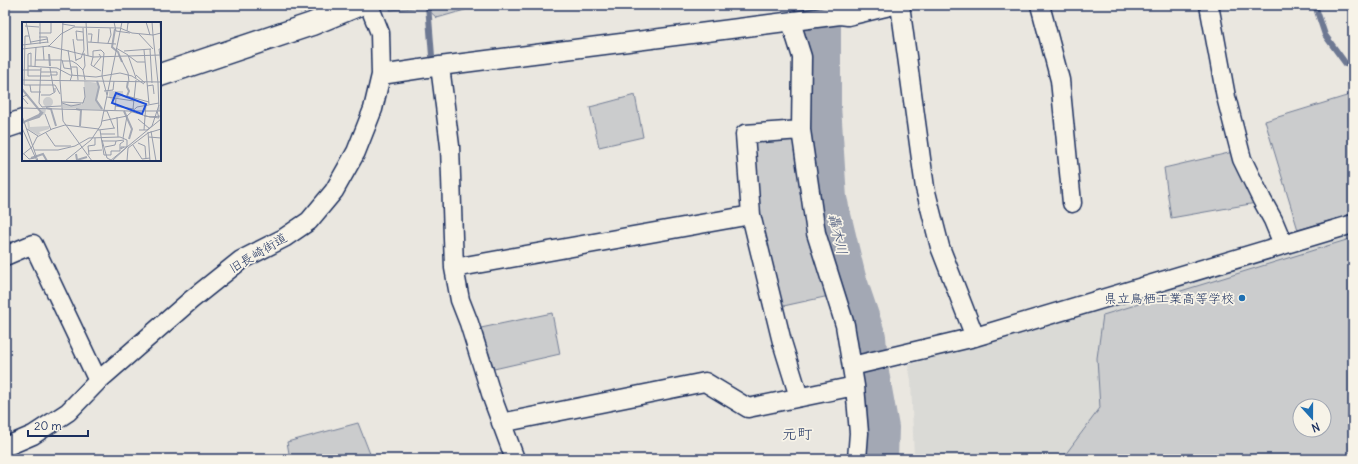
<svg xmlns="http://www.w3.org/2000/svg" width="1358" height="464" font-family="Delius,'Klee One',sans-serif">
  <style>
    .built { fill: #dadad6; fill-rule: evenodd }
    .green { fill: #cbcccd; stroke: #737e96; fill-rule: evenodd }
    .lines { fill: none; stroke-linecap: round; stroke-linejoin: round }
    .stream { stroke: #6d7892; stroke-width: 6 }
    .river { stroke: #a3a8b4; stroke-width: 36 }
    .street-casing { stroke: #1b2f5e; stroke-width: 21 }
    .secondary-casing { stroke: #1b2f5e; stroke-width: 25 }
    .street { stroke: #f7f3e8; stroke-width: 18 }
    .secondary { stroke: #f7f3e8; stroke-width: 22 }
    .rail { stroke: #1b2f5e; stroke-width: 3 }
    .poi-dot { fill: #1f6fb2; stroke: #f7f3e8; stroke-width: 1.5 }
    .labels { text-anchor: middle; dominant-baseline: central; stroke-width: 3.5; stroke-linejoin: round; paint-order: stroke }
    .street-label { font-size: 13px; fill: #1b2f5e; stroke: #f7f3e8 }
    .poi-label { font-size: 13px; fill: #1b2f5e; stroke: #f7f3e8; text-anchor: end }
    .water-label { font-size: 14px; font-style: italic; fill: #445378; stroke: #f7f3e8 }
    .quarter-label { font-size: 15px; fill: #1b2f5e; stroke: #f7f3e8 }
    .inset-river { fill: none; stroke: #a3a8b4; stroke-width: 2 }
    .inset-road { fill: none; stroke: #979dac; stroke-width: 1 }
    .view { fill: #1d4ed8; fill-opacity: 0.15; stroke: #1d4ed8; stroke-width: 2 }
    .inset-edge { fill: none; stroke: #1b2f5e; stroke-width: 2 }
  </style>
  <rect width="100%" height="100%" fill="#eae7e0"/>
  <filter id="ink" filterUnits="userSpaceOnUse"><feTurbulence type="fractalNoise" baseFrequency=".025" numOctaves="2"/><feDisplacementMap in="SourceGraphic" scale="8" xChannelSelector="R" yChannelSelector="G"/><feConvolveMatrix kernelMatrix="1 2 1 2 8 2 1 2 1" color-interpolation-filters="sRGB"/></filter>
  <g filter="url(#ink)">
    <path class="built" d="M 1353,231 L 1353,459 L 914,459 L 911,380 L 908,365 ZM 1300,406 L 1324,406 L 1324,430 L 1300,430 Z"/>
    <path class="green" d="M 391,5 L 482,5 L 437,18 L 425,7 L 390,10 Z
      M 1353,94 L 1353,214 L 1298,230 L 1265,121 Z
      M 635,95 L 643,137 L 599,147 L 590,107 Z
      M 795,140 L 805,223 L 829,296 L 779,307 L 758,213 L 752,143 Z
      M 1233,152 L 1256,203 L 1171,218 L 1164,168 Z
      M 1353,238 L 1353,459 L 1062,459 L 1100,408 L 1097,358 L 1103,315 ZM 1300,406 L 1324,406 L 1324,430 L 1300,430 Z
      M 552,313 L 560,354 L 494,369 L 481,328 Z
      M 358,423 L 372,459 L 290,459 L 287,442 Z"/>
    <g class="lines">
      <path class="stream" d="M 428,5 L 432,56
        M 1315,5 L 1325,35 L 1346,64 L 1353,67"/>
      <path class="river" d="M 823,5 L 823,106 L 829,199 L 848,278 L 868,337 L 871,373 L 881,428 L 880,459"/>
      <g class="street-casing">
        <path id="street" d="M 900,5 L 925,188 L 940,247 L 975,337
          M 1040,5 L 1060,80 L 1072,203
          M 1209,5 L 1226,97 L 1242,159 L 1262,200 L 1273,220 L 1283,244
          M 440,66 L 450,146 L 454,268 L 460,300 L 469,323 L 493,400 L 515,459
          M 381,75 L 440,66 L 840,15 L 848,16 L 894,5
          M 5,256 L 33,244 L 98,381
          M 454,268 L 751,215
          M 852,366 L 975,337 L 1353,224
          M 855,386 L 859,433 L 857,459
          M 799,397 L 782,342 L 751,215 L 745,134 L 801,130
          M 501,423 L 705,382 L 748,408 L 855,386 L 845,325 L 816,233 L 801,130 L 802,57 L 791,22
          M 5,447 L 33,435 L 68,412 L 98,381 L 191,300 L 241,260 L 284,238 L 309,221 L 334,191 L 356,152 L 373,109 L 381,75 L 380,33 L 369,5"/>
      </g>
      <g class="secondary-casing">
        <path id="secondary" d="M 160,75 L 312,24 L 358,5
          M 5,127 L 23,121"/>
      </g>
      <use href="#street" class="street"/>
      <use href="#secondary" class="secondary"/>
      <path class="rail" d="M 5,6 L 54,5"/>
    </g>
  </g>
  <circle class="poi-dot" cx="1242" cy="298" r="4"/>
  <g class="labels">
    <g class="street-label">
      <text transform="translate(258 253) rotate(-31)">旧長崎街道</text>
    </g>
    <g class="poi-label">
      <text x="1234" y="298">県立鳥栖工業高等学校</text>
    </g>
    <g class="water-label">
      <text transform="translate(838 234) rotate(77)">轟木川</text>
    </g>
    <g class="quarter-label">
      <text x="797" y="433">元町</text>
    </g>
  </g>
  <g transform="translate(22 22)">
    <rect width="139" height="139" fill="#eae7e0"/>
    <path d="M 62,59 L 75,61 L 77,65 L 74,77 L 82,88 L 41,86 L 40,82 L 59,83 L 63,76 ZM 87,69 L 101,69 L 101,73 L 90,79 L 87,75 ZM21 80a5 5 0 1 1 10 0a5 5 0 1 1-10 0ZM 18,86 L 24,87 L 23,92 L 7,99 L 8,105 L 27,104 L 27,107 L 17,110 L 19,112 L 16,113 L 6,107 L 5,98 L 19,93 Z" fill="#cbcccd"/>
    <path class="inset-river" d="M 93,7 L 90,25 L 96,30 L 100,40M 27,32 L 28,44M 75,59 L 77,65 L 74,78 L 80,87M 0,67 L 19,90 L 17,93 L 0,101M 105,74 L 107,69 L 105,65 L 106,59M 24,86 L 29,87 L 34,104M 54,87 L 59,88 L 58,104M 102,89 L 110,107 L 107,117M 7,98 L 17,95 L 21,90M 54,132 L 55,138 L 65,135M 9,136 L 21,132 L 25,139"/>
    <path class="inset-road" d="M 4,0 L 9,22M 41,0 L 38,58 L 41,99 L 70,139M 64,0 L 66,34M 92,0 L 94,9 L 108,11M 124,0 L 128,13M 130,0 L 131,13 L 139,11M 138,0 L 139,14M 40,2 L 53,4M 3,4 L 17,5M 98,6 L 110,11 L 131,13 L 136,61M 105,9 L 106,1 L 110,0M 17,11 L 29,11 L 29,0M 66,12 L 70,12 L 69,20M 117,12 L 131,27M 7,14 L 3,14 L 2,63 L 33,63 L 38,72M 17,15 L 25,15 L 26,21M 51,17 L 54,39M 61,18 L 55,18 L 54,9 L 61,10M 9,20 L 25,17M 66,20 L 94,22M 76,21 L 77,7M 86,21 L 89,13 L 88,6M 18,22 L 18,0M 0,23 L 26,20M 21,24 L 22,38M 26,24 L 71,35 L 139,33M 94,26 L 106,33 L 114,56M 0,27 L 27,24 L 39,12 L 52,5 L 98,6M 128,27 L 130,61M 139,27 L 137,27 L 139,42M 46,28 L 50,53 L 48,59M 122,28 L 127,82M 102,29 L 129,27M 9,31 L 6,32 L 6,54 L 28,54M 9,31 L 9,44M 97,33 L 106,51 L 107,60M 107,34 L 115,40 L 123,40M 71,35 L 71,29 L 79,28 L 82,31 L 80,54 L 85,73M 71,35 L 69,43 L 79,49M 13,38 L 40,38M 40,38 L 42,46 L 50,47M 54,38 L 59,36 L 62,28 L 61,6M 40,39 L 50,39 L 55,42 L 61,48 L 63,58M 6,44 L 35,46 L 48,53 L 74,55 L 98,51 L 110,54 L 122,62M 13,44 L 14,25M 72,44 L 79,35 L 77,32M 49,45 L 55,45 L 56,58M 19,46 L 17,81 L 20,85 L 39,84M 28,46 L 32,70M 0,48 L 19,48M 61,48 L 63,44 L 62,31M 19,50 L 35,50 L 35,53 L 28,53M 114,53 L 123,61M 0,58 L 139,60M 136,61 L 137,89M 8,63 L 9,70 L 19,70M 125,64 L 131,63 L 132,72M 82,69 L 91,68 L 92,59M 5,73 L 0,75 L 6,82M 19,73 L 28,73 L 33,70 L 33,66M 85,75 L 112,79M 104,76 L 105,74 L 127,80M 40,80 L 61,81 L 63,75 L 62,65M 40,81 L 49,84 L 59,82M 93,84 L 112,87M 0,86 L 107,89 L 128,95 L 139,94M 111,87 L 114,58M 93,88 L 94,76M 82,89 L 85,89 L 92,106M 112,89 L 139,89M 23,92 L 29,108M 0,94 L 16,139M 122,94 L 137,96 L 135,89M 95,95 L 96,115M 116,97 L 128,107M 80,99 L 105,94 L 115,85 L 137,81M 0,106 L 15,139M 5,107 L 16,114M 76,108 L 93,106M 78,108 L 82,133 L 89,133 L 89,129 L 98,129 L 98,122 L 102,119M 117,108 L 125,108 L 130,104 L 137,83M 122,108 L 124,82M 129,109 L 134,139M 126,110 L 128,139M 24,111 L 33,124 L 49,124M 79,112 L 93,112M 127,115 L 139,116M 101,116 L 105,94M 80,118 L 85,136 L 89,138M 80,119 L 94,119M 116,121 L 123,124 L 124,137M 111,123 L 120,137 L 128,136M 83,125 L 93,123 L 94,119 L 102,118M 12,128 L 36,128 L 53,124 L 67,116 L 98,115 L 105,118 L 105,125 L 99,125 L 99,127 L 102,125M 66,129 L 80,128M 2,132 L 7,137 L 13,136M 0,133 L 10,125 L 15,115 L 30,107 L 43,103 L 77,107M 67,133 L 66,124 L 73,123 L 73,116M 43,139 L 69,118 L 79,103 L 100,0M 88,139 L 139,97M 90,139 L 105,125M 105,139 L 106,126 L 126,111 L 139,107"/>
    <path class="view" d="M 94,71 L 124,82 L 120,92 L 90,81 Z"/>
    <rect width="139" height="139" class="inset-edge"/>
  </g>
  <rect width="1358" height="464" fill="none" stroke="#f7f3e8" stroke-width="20"/>
  <rect x="10" y="10" width="1338" height="444" fill="none" stroke="#1b2f5e" stroke-width="1.5" filter="url(#ink)"/>
  <g transform="translate(1312 418) rotate(159)"><circle r="19" fill="#f7f3e8" stroke="#9fa5b1"/>
  <path d="M0-3L7 15L0 10L-7 15Z" fill="#1f6fb2"/>
  <text y="-6" font-size="11" font-weight="bold" text-anchor="middle" fill="#1b2f5e">N</text>
  </g>
  <path d="M28 430v6h60v-6" fill="none" stroke="#1b2f5e" stroke-width="2"/>
  <text x="34" y="430" font-size="12" fill="#1b2f5e" stroke="#f7f3e8" stroke-width="3" paint-order="stroke">20 m</text>
</svg>
